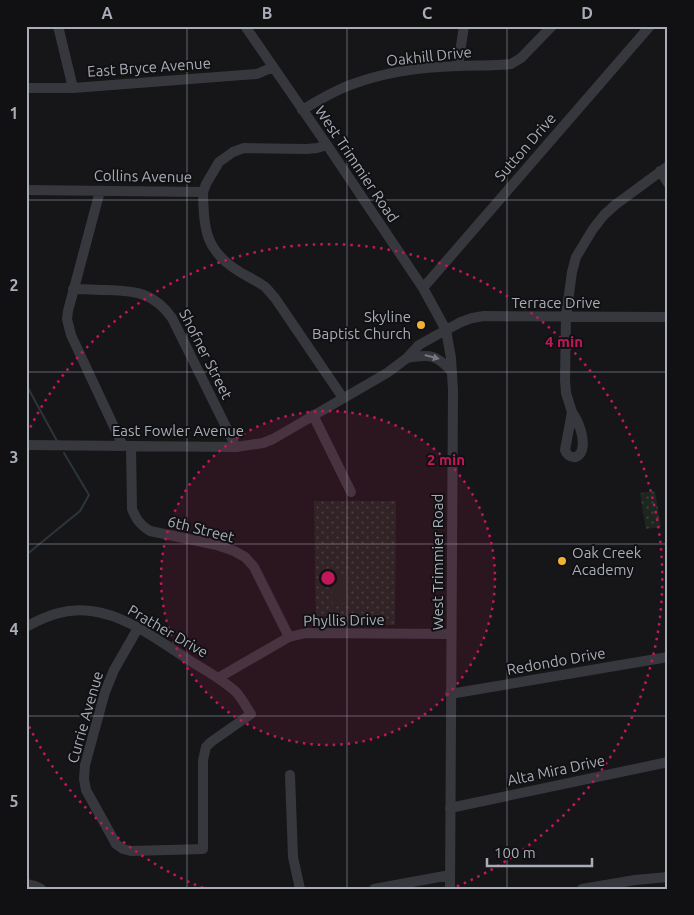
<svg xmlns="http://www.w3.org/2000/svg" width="694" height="915" font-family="Ubuntu,sans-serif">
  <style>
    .grass { fill: url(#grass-dots) }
    .garden { fill: #1e261f }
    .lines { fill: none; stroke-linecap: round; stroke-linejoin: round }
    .stream { stroke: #2c353c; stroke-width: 2 }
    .minor { stroke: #37383d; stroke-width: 10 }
    .oneway { fill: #757881 }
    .grid { fill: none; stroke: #a8adb8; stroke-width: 1; stroke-opacity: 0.55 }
    .ring { fill: none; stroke: #c2185b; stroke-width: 2.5; stroke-dasharray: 2.5 5 }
    .poi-dot { fill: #f2b134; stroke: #111113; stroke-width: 2 }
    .labels { text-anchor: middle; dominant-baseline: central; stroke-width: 4; stroke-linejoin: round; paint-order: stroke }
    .street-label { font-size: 15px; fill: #a8adb8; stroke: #111113 }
    .poi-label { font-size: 15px; fill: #a8adb8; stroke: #111113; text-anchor: end }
    .centre { fill: #c2185b; stroke: #111113; stroke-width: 2.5 }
    .ring-label { font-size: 15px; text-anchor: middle; font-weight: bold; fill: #c2185b; stroke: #111113; stroke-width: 4; stroke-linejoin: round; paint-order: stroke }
    .neatline { fill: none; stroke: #a8adb8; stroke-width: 2 }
    .grid-label { font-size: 16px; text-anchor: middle; font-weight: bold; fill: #a8adb8 }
  </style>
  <defs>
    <pattern id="grass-dots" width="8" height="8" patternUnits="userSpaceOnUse" patternTransform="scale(1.25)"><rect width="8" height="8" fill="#1e261f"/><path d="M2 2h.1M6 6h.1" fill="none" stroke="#3c433d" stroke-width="1.8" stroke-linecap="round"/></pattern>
  </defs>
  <rect width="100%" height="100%" fill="#161618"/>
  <path class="grass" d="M 655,491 L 661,527 L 646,529 L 640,493 Z
    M 314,501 L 396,501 L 395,625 L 316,625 Z"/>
  <path class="garden" d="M 332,576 L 348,576 L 348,603 L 332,603 Z"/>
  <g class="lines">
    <path class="stream" d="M 26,382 L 28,388 L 57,441
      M 26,555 L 80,511 L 89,495 L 64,453"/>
    <path class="minor" d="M 58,26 L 73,88
      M 245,26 L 327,145 L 423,288 L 446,330 L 451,358 L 453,390 L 450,889
      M 458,66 L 464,26
      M 26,88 L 73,88 L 257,74 L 273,67
      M 302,110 C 319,100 335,90 353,84 C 385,72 424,67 458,66 C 476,65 494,66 511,64 L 521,58 L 552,26
      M 660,171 L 668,183
      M 26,190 L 203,192 L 206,184 L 219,162 L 233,152 L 244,148 L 307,149 L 317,148 L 327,145
      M 100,191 L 68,311 L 67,319 L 71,335 L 123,446
      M 203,192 C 204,230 205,251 240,272 C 248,277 257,281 264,286 C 268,289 271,294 275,298 L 343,398
      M 423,288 L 650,26
      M 73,289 C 85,289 96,290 108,290 C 137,291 154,293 172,318 L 236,447
      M 407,358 C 430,354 436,354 452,372
      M 572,412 C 579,422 585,438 582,450 C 579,460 568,459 565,450 L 572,412 L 566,393 L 565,380 L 566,316 L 572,272 L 576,257 L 593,229 L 604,215 L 615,205 L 668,166
      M 313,415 L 351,492
      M 26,445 L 236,447 L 263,443 L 273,439 L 387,373 L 407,358 L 419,345 L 435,336 L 461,322 L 472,318 L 484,316 L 668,317
      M 131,446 L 132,509 C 136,519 140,525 150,531 L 217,545 L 234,551 L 245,557 L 254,567 L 289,637
      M 26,627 C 47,615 67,608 91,611 C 127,615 162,643 192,662 C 207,671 223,680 236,692 C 242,698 246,707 251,714 L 211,742 L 206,747 L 203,760 L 203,849 L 131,851 L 123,849 L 116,844 L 86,790 L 84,779 L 85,765 L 105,692 L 114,670 L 138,628
      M 218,678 L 289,637 L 306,633 L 451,634
      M 450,694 L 668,657
      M 290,775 L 293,857 L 300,889
      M 450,808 L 668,762
      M 26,884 L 35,886 L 41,889
      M 374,889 L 450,875
      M 582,889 L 635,880 L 668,877"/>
  </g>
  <defs><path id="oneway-solid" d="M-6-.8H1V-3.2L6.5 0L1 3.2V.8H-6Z" transform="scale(1.25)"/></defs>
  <use class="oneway" href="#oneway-solid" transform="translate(432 357) rotate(15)"/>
  <path class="grid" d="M 187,26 L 187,889M 347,26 L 347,889M 507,26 L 507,889M 26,200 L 668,200M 26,372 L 668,372M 26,544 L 668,544M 26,716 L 668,716"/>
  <circle cx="328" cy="578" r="167" fill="#c2185b" fill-opacity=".12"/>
  <g class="ring">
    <circle cx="328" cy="578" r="167"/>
    <path d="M203 888A334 334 0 0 1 27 722M27 434A334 334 0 1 1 453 888"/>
  </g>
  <g class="poi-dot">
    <circle cx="421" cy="325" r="5"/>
    <circle cx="562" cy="561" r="5"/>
  </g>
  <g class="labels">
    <g class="street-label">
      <text transform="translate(429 56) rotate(-6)">Oakhill Drive</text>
      <text transform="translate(149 67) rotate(-4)">East Bryce Avenue</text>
      <text transform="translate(525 147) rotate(-49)">Sutton Drive</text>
      <text transform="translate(357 164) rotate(56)">West Trimmier Road</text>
      <text transform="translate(143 176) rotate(1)">Collins Avenue</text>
      <text x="556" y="302">Terrace Drive</text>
      <text transform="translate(206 354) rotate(63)">Shofner Street</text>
      <text x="178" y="430">East Fowler Avenue</text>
      <text transform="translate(201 529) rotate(14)">6th Street</text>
      <text transform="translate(437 562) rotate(-90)">West Trimmier Road</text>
      <text transform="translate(344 620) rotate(-1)">Phyllis Drive</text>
      <text transform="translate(168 631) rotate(30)">Prather Drive</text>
      <text transform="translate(556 661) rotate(-10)">Redondo Drive</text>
      <text transform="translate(85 717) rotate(-74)">Currie Avenue</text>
      <text transform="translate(556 770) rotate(-12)">Alta Mira Drive</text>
    </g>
    <g class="poi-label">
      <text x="411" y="316">Skyline<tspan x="411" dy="17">Baptist Church</tspan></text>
      <text x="572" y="552" text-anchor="start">Oak Creek<tspan x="572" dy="17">Academy</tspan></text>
    </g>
  </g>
  <circle cx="328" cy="578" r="8" class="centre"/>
  <g class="ring-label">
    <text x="564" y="347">4 min</text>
    <text x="446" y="465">2 min</text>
  </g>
  <rect width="694" height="915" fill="none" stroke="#111113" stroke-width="55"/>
  <path d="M487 858v8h105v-8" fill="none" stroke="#a8adb8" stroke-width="2.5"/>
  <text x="494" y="858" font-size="15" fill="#a8adb8" stroke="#111113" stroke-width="4" paint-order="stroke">100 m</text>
  <rect x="28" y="28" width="638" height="860" class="neatline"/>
  <g class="grid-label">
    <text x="107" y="19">A</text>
    <text x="267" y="19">B</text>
    <text x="427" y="19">C</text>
    <text x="587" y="19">D</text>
    <text x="14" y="119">1</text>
    <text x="14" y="291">2</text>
    <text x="14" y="463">3</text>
    <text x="14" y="635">4</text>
    <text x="14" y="807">5</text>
  </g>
</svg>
